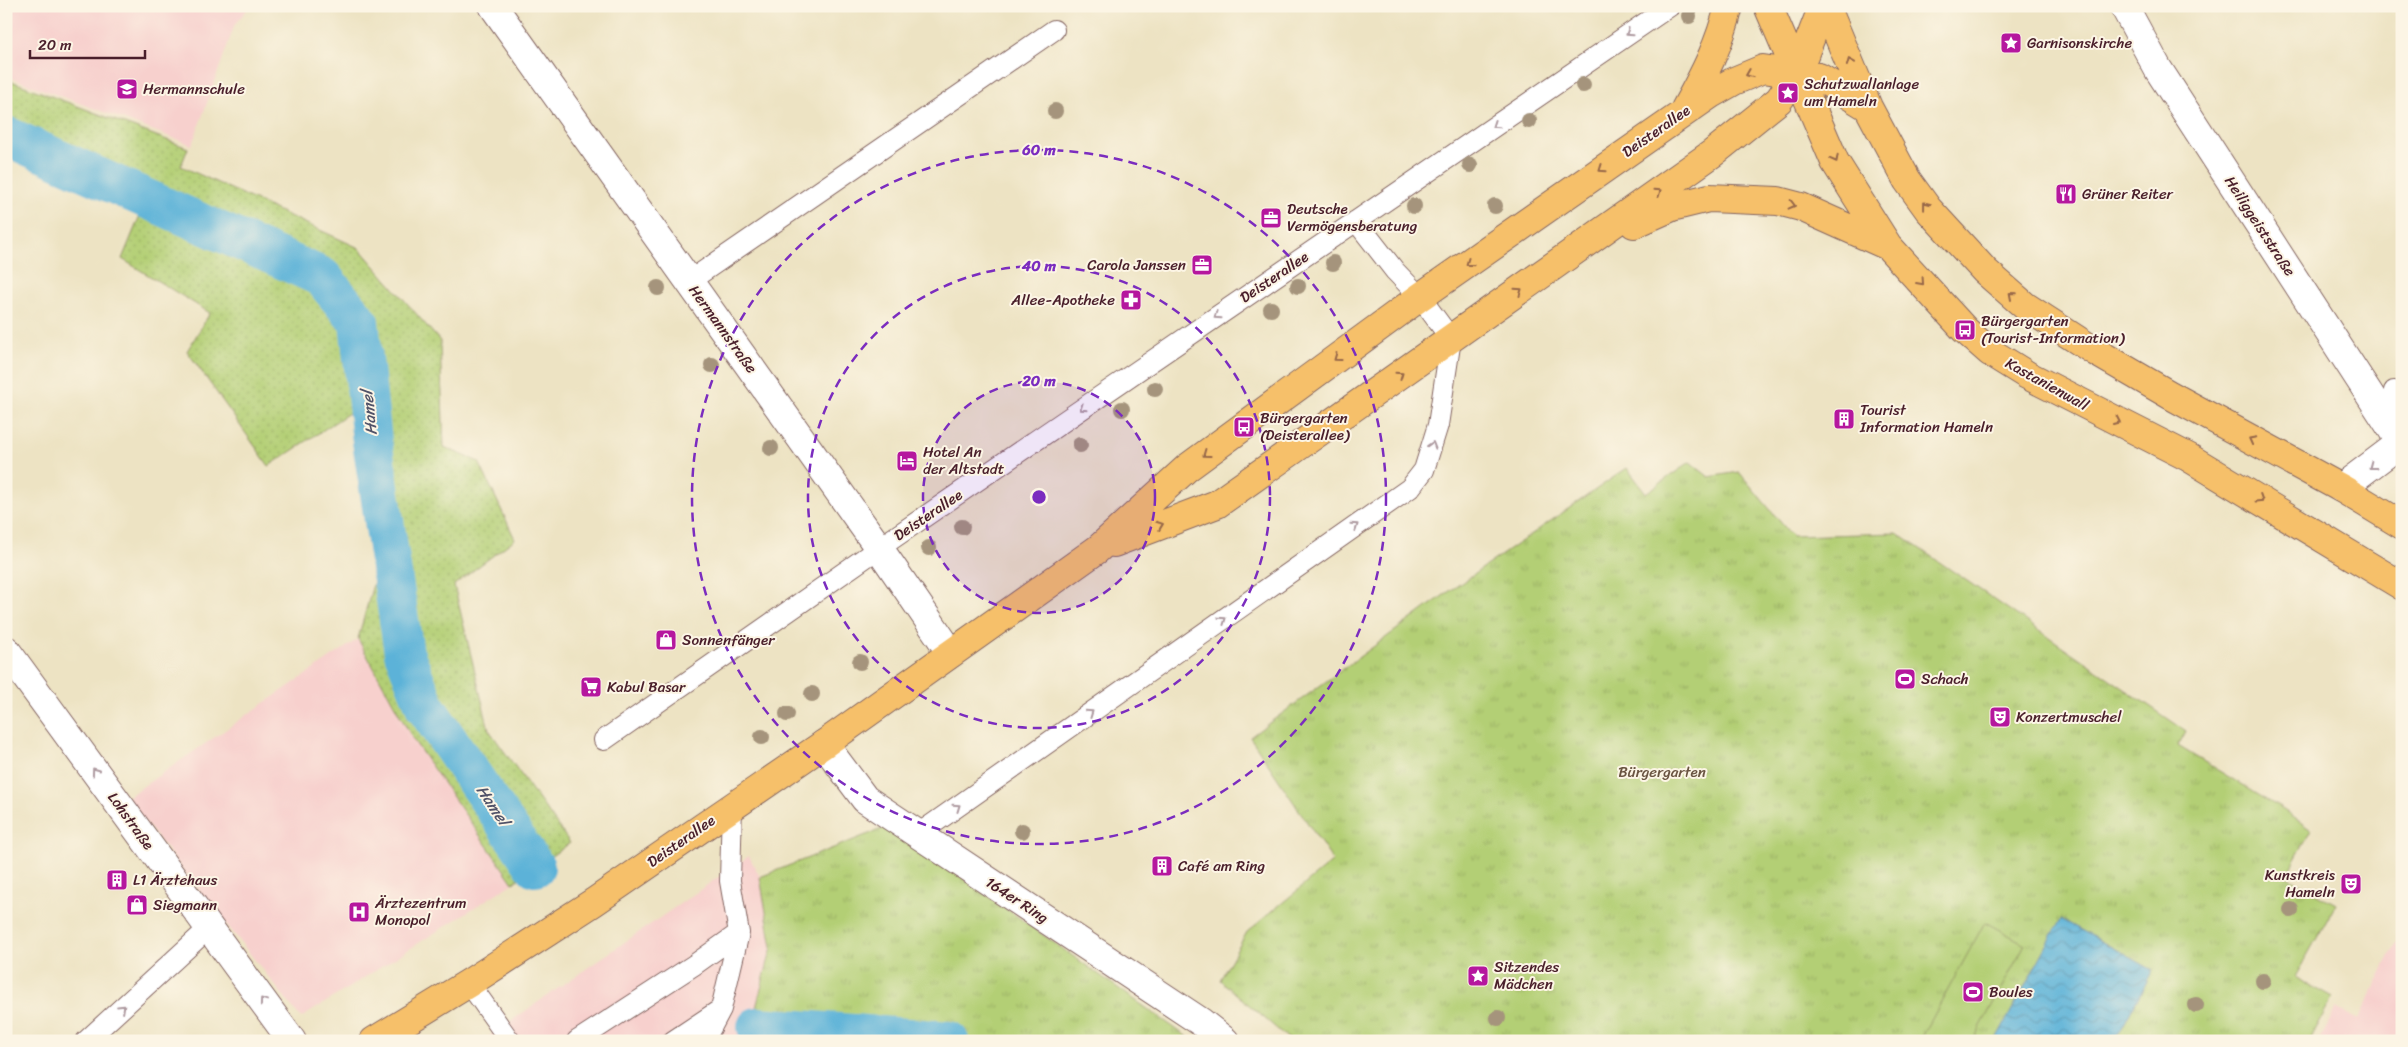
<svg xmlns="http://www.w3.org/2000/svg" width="2408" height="1047" font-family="Sriracha,sans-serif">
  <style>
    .built { fill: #f7d0cd }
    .grass { fill: url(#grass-dots); stroke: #7e7750 }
    .park { fill: url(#park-tufts); stroke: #7e7750 }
    .pitch { fill: #b3cf75; stroke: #7e7750 }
    .water { fill: url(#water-waves); stroke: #526882 }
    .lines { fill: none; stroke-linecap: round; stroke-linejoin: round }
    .canal { stroke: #5bb2d8; stroke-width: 40 }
    .lane-casing { stroke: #836460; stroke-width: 22 }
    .street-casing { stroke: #836460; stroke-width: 30 }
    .primary-casing { stroke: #836460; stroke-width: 30 }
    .lane { stroke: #fff; stroke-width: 20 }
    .street { stroke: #fff; stroke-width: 28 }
    .primary { stroke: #f6c06b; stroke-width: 28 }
    .tree { fill: #a5947c }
    .oneway { stroke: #ae9aa0 }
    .oneway2 { stroke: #976748 }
    .ring { fill: none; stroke: #7b2cbf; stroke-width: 2.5; stroke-dasharray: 9 6 }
    .labels { text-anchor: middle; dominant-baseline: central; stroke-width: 4; stroke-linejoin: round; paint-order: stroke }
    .poi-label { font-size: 15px; fill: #4a1f2b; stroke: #fcf5e5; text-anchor: start }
    .street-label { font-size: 15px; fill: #4a1f2b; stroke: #fcf5e5 }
    .park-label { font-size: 15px; fill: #6a5441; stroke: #fcf5e5 }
    .water-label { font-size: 16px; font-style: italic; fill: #505268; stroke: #fcf5e5 }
    .centre { fill: #7b2cbf; stroke: #fcf5e5; stroke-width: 2.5 }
    .ring-label { font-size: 15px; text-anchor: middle; font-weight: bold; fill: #7b2cbf; stroke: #fcf5e5; stroke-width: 4; stroke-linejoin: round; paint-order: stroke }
  </style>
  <defs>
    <pattern id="grass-dots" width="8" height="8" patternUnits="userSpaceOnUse" patternTransform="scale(1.25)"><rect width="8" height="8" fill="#b3cf75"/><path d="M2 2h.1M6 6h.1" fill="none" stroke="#9bb165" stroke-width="1.8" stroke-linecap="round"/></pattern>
    <pattern id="park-tufts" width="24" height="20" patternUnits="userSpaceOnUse" patternTransform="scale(1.25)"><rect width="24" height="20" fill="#b3cf75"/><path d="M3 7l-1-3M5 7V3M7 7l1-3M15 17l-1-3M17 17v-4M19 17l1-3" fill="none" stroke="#9bb165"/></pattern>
    <pattern id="water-waves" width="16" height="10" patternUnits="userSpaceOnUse" patternTransform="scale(1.25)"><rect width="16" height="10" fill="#5bb2d8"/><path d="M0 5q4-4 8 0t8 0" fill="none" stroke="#4d90af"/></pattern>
  </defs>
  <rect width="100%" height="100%" fill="#fcf5e5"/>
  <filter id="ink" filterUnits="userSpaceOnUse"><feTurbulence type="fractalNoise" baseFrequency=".02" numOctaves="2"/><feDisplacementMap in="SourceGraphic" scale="10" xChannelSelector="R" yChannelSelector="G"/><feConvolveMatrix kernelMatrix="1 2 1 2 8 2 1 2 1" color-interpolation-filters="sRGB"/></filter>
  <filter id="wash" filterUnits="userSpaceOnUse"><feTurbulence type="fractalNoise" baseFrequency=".0096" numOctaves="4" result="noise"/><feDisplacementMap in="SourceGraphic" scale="20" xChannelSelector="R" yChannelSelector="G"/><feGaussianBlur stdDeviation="1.12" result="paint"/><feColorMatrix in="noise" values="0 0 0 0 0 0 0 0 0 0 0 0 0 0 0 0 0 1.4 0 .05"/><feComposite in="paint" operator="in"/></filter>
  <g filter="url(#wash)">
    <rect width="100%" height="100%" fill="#ede3c3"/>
    <path class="built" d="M 6,6 L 250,6 L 235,24 L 192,145 L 6,76 Z
      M 358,639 L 414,741 L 513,883 L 301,1018 L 126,798 Z
      M 749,856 L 760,877 L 772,947 L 749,1034 L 755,1041 L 482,1041 Z
      M 2402,932 L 2402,1041 L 2319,1041 L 2337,1008 L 2358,1020 Z"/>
    <path class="grass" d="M 6,79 L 188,148 L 181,166 L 359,248 L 440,341 L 444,447 L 479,462 L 515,539 L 454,585 L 489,730 L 570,843 L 513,883 L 414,741 L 358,639 L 381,555 L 373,397 L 269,466 L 187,351 L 210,313 L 122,259 L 143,208 L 6,133 Z"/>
    <path class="park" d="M 1690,462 L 1709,477 L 1739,472 L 1792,536 L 1897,533 L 2186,731 L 2178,746 L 2285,811 L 2311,830 L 2286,876 L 2336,904 L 2295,977 L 2332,998 L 2309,1041 L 1291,1041 L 1220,980 L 1247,932 L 1333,861 L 1250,737 L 1444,595 L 1627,468 L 1646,493 Z
      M 889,826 L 1193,1041 L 817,1041 L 749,1034 L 772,947 L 760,877 Z"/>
    <path class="pitch" d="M 1985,922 L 2025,944 L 1973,1041 L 1920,1041 Z"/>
    <path class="water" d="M 2061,919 L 2153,970 L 2115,1041 L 1995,1041 Z"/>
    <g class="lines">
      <path class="canal" d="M 6,136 L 322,277 L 359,322 L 372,441 L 404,653 L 426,708 L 535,867
        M 757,1027 L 949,1041"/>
    </g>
  </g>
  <g filter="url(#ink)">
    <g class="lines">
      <g class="lane-casing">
        <path id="lane" d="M 688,282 L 1054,30
          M 2394,391 L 2402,414
          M 604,740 L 879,548 L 1670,6
          M 917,835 L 1410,488 L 1424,470 L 1438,425 L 1451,339 L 1420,297 L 1395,271 L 1356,221
          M 469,983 L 510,1041
          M 86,1041 L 209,928
          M 577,1041 L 694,965 L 739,933
          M 673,1041 L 718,1011
          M 704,1041 L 721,1009 L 739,933 L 730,881 L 732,805"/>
      </g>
      <g class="street-casing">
        <path id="street" d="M 493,6 L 879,548 L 951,653
          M 2124,6 L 2158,69 L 2401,443
          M 2341,488 L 2402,442
          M 6,650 L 292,1041
          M 824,744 L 865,799 L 1201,1022 L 1225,1041"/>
      </g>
      <g class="primary-casing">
        <path id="primary" d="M 1768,6 L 1835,162 L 1888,246 L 1965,330 L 1990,352 L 2027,375 L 2188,457 L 2402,586
          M 1826,6 L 1868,107 L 1907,180 L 1928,209 L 1985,271 L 2025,306 L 2096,352 L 2170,395 L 2341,488 L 2402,525
          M 1685,109 C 1704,75 1720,44 1729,6
          M 1634,224 L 1672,207 L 1709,198 L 1778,201 L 1801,207 L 1888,246
          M 1114,543 L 1217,504 L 1713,153 L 1779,100 L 1797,73 L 1823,6
          M 374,1041 L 469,983 L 594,902 L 824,744 L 1098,549 L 1187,468 L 1420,297 L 1711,94 L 1734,81 L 1763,69 L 1819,77 L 1868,107"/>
      </g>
      <use href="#lane" class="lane"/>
      <use href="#street" class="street"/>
      <use href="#primary" class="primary"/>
    </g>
    <g class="tree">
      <circle cx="1689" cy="16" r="8"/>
      <circle cx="1583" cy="85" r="8"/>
      <circle cx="1055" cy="111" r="8"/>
      <circle cx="1529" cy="121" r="8"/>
      <circle cx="1470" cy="165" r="8"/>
      <circle cx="1414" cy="206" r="8"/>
      <circle cx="1495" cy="206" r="8"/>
      <circle cx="1333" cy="263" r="8"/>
      <circle cx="1298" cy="286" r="8"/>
      <circle cx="658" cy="288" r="8"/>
      <circle cx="1271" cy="309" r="8"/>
      <circle cx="712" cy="365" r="8"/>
      <circle cx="1155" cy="389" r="8"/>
      <circle cx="1122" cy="409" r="8"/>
      <circle cx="1080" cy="445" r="8"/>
      <circle cx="771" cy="448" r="8"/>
      <circle cx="962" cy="527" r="8"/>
      <circle cx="929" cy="548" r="8"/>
      <circle cx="860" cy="662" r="8"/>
      <circle cx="812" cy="694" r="8"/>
      <circle cx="787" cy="714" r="8"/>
      <circle cx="762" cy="737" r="8"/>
      <circle cx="1022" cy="831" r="8"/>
      <circle cx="2291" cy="910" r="8"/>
      <circle cx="2263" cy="981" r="8"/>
      <circle cx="2196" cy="1005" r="8"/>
      <circle cx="1498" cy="1018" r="8"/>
    </g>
    <defs><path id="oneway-chevron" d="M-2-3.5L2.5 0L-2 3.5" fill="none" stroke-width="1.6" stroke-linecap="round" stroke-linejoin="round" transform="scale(1.25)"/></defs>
    <g class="oneway">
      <use href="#oneway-chevron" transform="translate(1629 33) rotate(146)"/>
      <use href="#oneway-chevron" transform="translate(1495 125) rotate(146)"/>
      <use href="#oneway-chevron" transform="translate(1217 316) rotate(146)"/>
      <use href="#oneway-chevron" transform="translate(1083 408) rotate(146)"/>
      <use href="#oneway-chevron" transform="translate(1432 445) rotate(-73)"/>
      <use href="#oneway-chevron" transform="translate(2372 466) rotate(143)"/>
      <use href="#oneway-chevron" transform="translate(1355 526) rotate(-35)"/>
      <use href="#oneway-chevron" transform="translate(1223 620) rotate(-35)"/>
      <use href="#oneway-chevron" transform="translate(1090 713) rotate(-35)"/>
      <use href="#oneway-chevron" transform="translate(95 771) rotate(-126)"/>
      <use href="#oneway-chevron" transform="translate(957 807) rotate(-35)"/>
      <use href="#oneway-chevron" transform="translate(263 1001) rotate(-126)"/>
      <use href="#oneway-chevron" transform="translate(122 1008) rotate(-43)"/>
    </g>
    <g class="oneway2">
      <use href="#oneway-chevron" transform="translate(1850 62) rotate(-112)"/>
      <use href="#oneway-chevron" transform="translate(1749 74) rotate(158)"/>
      <use href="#oneway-chevron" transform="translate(1835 159) rotate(62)"/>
      <use href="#oneway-chevron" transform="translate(1602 169) rotate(145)"/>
      <use href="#oneway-chevron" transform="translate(1658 192) rotate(-35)"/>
      <use href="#oneway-chevron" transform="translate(1792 205) rotate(14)"/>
      <use href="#oneway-chevron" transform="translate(1926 205) rotate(-128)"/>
      <use href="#oneway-chevron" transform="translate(1469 263) rotate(145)"/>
      <use href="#oneway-chevron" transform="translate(1921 282) rotate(48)"/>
      <use href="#oneway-chevron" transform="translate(1519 291) rotate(-35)"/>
      <use href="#oneway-chevron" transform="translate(2012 295) rotate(-139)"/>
      <use href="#oneway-chevron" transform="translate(1337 358) rotate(144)"/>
      <use href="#oneway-chevron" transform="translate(1400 375) rotate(-35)"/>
      <use href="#oneway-chevron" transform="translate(2117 421) rotate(25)"/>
      <use href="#oneway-chevron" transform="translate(2252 440) rotate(-152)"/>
      <use href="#oneway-chevron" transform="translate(1206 454) rotate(144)"/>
      <use href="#oneway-chevron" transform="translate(2260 499) rotate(32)"/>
      <use href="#oneway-chevron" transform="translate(1160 525) rotate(-21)"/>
    </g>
  </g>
  <circle cx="1039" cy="497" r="116" fill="#7b2cbf" fill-opacity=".12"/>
  <g class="ring">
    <circle cx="1039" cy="497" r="116"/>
    <circle cx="1039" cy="497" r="231"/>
    <circle cx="1039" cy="497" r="347"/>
  </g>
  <defs>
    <g id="sight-square" transform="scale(1.125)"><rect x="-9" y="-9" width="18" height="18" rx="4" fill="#b5179e" stroke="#fcf5e5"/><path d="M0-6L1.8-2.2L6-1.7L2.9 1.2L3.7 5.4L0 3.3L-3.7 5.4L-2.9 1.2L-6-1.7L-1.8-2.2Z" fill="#fff"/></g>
    <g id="school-square" transform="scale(1.125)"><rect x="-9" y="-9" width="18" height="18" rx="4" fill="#b5179e" stroke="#fcf5e5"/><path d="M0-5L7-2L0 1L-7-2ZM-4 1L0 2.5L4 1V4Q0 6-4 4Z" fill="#fff"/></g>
    <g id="restaurant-square" transform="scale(1.125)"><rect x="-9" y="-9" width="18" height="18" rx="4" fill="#b5179e" stroke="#fcf5e5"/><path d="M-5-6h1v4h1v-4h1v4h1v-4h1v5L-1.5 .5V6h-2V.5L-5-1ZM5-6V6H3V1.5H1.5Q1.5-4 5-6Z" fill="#fff"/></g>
    <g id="office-square" transform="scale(1.125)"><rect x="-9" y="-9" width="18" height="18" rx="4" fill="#b5179e" stroke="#fcf5e5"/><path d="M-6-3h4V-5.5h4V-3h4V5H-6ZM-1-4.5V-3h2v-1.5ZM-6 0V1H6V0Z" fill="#fff"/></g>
    <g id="pharmacy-square" transform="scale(1.125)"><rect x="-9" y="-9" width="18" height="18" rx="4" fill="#b5179e" stroke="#fcf5e5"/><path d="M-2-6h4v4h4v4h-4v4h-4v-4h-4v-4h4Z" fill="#fff"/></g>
    <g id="bus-square" transform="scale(1.125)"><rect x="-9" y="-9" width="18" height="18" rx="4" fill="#b5179e" stroke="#fcf5e5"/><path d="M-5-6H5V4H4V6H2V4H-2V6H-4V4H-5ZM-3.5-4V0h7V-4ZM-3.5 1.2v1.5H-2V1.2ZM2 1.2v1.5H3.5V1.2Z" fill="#fff"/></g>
    <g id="building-square" transform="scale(1.125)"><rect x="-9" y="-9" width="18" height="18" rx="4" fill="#b5179e" stroke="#fcf5e5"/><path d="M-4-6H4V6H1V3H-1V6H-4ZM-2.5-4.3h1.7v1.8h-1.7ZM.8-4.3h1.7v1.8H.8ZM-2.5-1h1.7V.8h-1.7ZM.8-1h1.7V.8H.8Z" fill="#fff"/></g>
    <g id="hotel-square" transform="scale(1.125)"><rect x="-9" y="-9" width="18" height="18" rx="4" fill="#b5179e" stroke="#fcf5e5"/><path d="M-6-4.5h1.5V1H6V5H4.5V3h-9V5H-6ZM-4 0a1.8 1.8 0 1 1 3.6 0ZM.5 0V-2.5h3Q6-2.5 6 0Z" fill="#fff"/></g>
    <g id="shop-square" transform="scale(1.125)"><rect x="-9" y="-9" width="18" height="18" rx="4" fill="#b5179e" stroke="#fcf5e5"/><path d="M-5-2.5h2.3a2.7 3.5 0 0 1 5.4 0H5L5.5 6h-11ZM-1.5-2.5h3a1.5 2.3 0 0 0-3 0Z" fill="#fff"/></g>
    <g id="stadium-square" transform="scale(1.125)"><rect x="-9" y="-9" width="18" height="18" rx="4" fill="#b5179e" stroke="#fcf5e5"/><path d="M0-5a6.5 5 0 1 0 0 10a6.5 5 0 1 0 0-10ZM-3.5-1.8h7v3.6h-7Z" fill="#fff"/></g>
    <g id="supermarket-square" transform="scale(1.125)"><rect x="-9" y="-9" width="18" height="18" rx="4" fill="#b5179e" stroke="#fcf5e5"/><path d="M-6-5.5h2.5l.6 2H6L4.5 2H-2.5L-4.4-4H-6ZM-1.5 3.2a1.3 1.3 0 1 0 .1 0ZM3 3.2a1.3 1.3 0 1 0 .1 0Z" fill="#fff"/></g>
    <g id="theatre-square" transform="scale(1.125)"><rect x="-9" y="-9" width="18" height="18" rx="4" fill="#b5179e" stroke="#fcf5e5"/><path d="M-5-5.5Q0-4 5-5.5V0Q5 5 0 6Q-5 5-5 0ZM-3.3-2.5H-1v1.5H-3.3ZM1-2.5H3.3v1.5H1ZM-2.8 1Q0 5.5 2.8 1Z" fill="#fff"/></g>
    <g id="hospital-square" transform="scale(1.125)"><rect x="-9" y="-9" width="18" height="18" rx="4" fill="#b5179e" stroke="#fcf5e5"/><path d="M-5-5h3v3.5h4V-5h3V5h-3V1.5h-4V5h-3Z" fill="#fff"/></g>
  </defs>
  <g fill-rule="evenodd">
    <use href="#sight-square" x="2011" y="43"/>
    <use href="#school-square" x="127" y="89"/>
    <use href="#sight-square" x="1788" y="93"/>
    <use href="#restaurant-square" x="2066" y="194"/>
    <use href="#office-square" x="1271" y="218"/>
    <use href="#office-square" x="1202" y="265"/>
    <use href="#pharmacy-square" x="1131" y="300"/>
    <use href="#bus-square" x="1965" y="330"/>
    <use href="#building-square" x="1844" y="419"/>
    <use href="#bus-square" x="1244" y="427"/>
    <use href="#hotel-square" x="907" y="461"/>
    <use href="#shop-square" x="666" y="640"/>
    <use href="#stadium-square" x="1905" y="679"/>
    <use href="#supermarket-square" x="591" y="687"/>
    <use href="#theatre-square" x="2000" y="717"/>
    <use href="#building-square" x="1162" y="866"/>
    <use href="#building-square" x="117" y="880"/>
    <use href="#theatre-square" x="2351" y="884"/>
    <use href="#shop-square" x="137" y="905"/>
    <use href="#hospital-square" x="359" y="912"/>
    <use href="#sight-square" x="1478" y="976"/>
    <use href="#stadium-square" x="1973" y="992"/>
  </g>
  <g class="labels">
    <g class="poi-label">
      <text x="2027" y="43">Garnisonskirche</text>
      <text x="1804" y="84">Schutzwallanlage<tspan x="1804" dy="17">um Hameln</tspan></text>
      <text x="143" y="89">Hermannschule</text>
      <text x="2082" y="194">Grüner Reiter</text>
      <text x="1287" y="209">Deutsche<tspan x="1287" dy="17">Vermögensberatung</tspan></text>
      <text x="1186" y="265" text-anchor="end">Carola Janssen</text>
      <text x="1115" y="300" text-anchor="end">Allee-Apotheke</text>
      <text x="1981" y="321">Bürgergarten<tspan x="1981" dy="17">(Tourist-Information)</tspan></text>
      <text x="1860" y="410">Tourist<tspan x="1860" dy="17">Information Hameln</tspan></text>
      <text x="1260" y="418">Bürgergarten<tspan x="1260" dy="17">(Deisterallee)</tspan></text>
      <text x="923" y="452">Hotel An<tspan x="923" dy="17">der Altstadt</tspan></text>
      <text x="682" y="640">Sonnenfänger</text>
      <text x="1921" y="679">Schach</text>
      <text x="607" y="687">Kabul Basar</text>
      <text x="2016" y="717">Konzertmuschel</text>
      <text x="1178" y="866">Café am Ring</text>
      <text x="2335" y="875" text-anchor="end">Kunstkreis<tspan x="2335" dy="17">Hameln</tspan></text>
      <text x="133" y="880">L1 Ärztehaus</text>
      <text x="375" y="903">Ärztezentrum<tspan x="375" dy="17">Monopol</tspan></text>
      <text x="153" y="905">Siegmann</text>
      <text x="1494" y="967">Sitzendes<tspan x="1494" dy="17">Mädchen</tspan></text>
      <text x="1989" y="992">Boules</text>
    </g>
    <g class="street-label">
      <text transform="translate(1656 131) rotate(-35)">Deisterallee</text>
      <text transform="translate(2260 226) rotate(57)">Heiliggeiststraße</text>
      <text transform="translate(1274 277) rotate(-34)">Deisterallee</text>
      <text transform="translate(723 329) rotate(54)">Hermannstraße</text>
      <text transform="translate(2047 384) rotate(29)">Kastanienwall</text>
      <text transform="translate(928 515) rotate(-34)">Deisterallee</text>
      <text transform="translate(131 821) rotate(54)">Lohstraße</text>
      <text transform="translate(681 841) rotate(-35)">Deisterallee</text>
      <text transform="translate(1017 900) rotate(33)">164er Ring</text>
    </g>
    <g class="park-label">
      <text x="1662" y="772">Bürgergarten</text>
    </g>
    <g class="water-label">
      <text transform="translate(369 413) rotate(-96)">Hamel</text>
      <text transform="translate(493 805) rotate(56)">Hamel</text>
    </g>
  </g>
  <circle cx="1039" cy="497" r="8" class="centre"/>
  <g class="ring-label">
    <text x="1039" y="155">60 m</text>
    <text x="1039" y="271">40 m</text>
    <text x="1039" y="386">20 m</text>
  </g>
  <rect width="2408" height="1047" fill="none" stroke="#fcf5e5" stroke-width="25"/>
  <path d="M30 50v8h115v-8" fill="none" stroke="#4a1f2b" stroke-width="2.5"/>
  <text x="38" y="50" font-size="15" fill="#4a1f2b" stroke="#fcf5e5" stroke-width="4" paint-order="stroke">20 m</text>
</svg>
